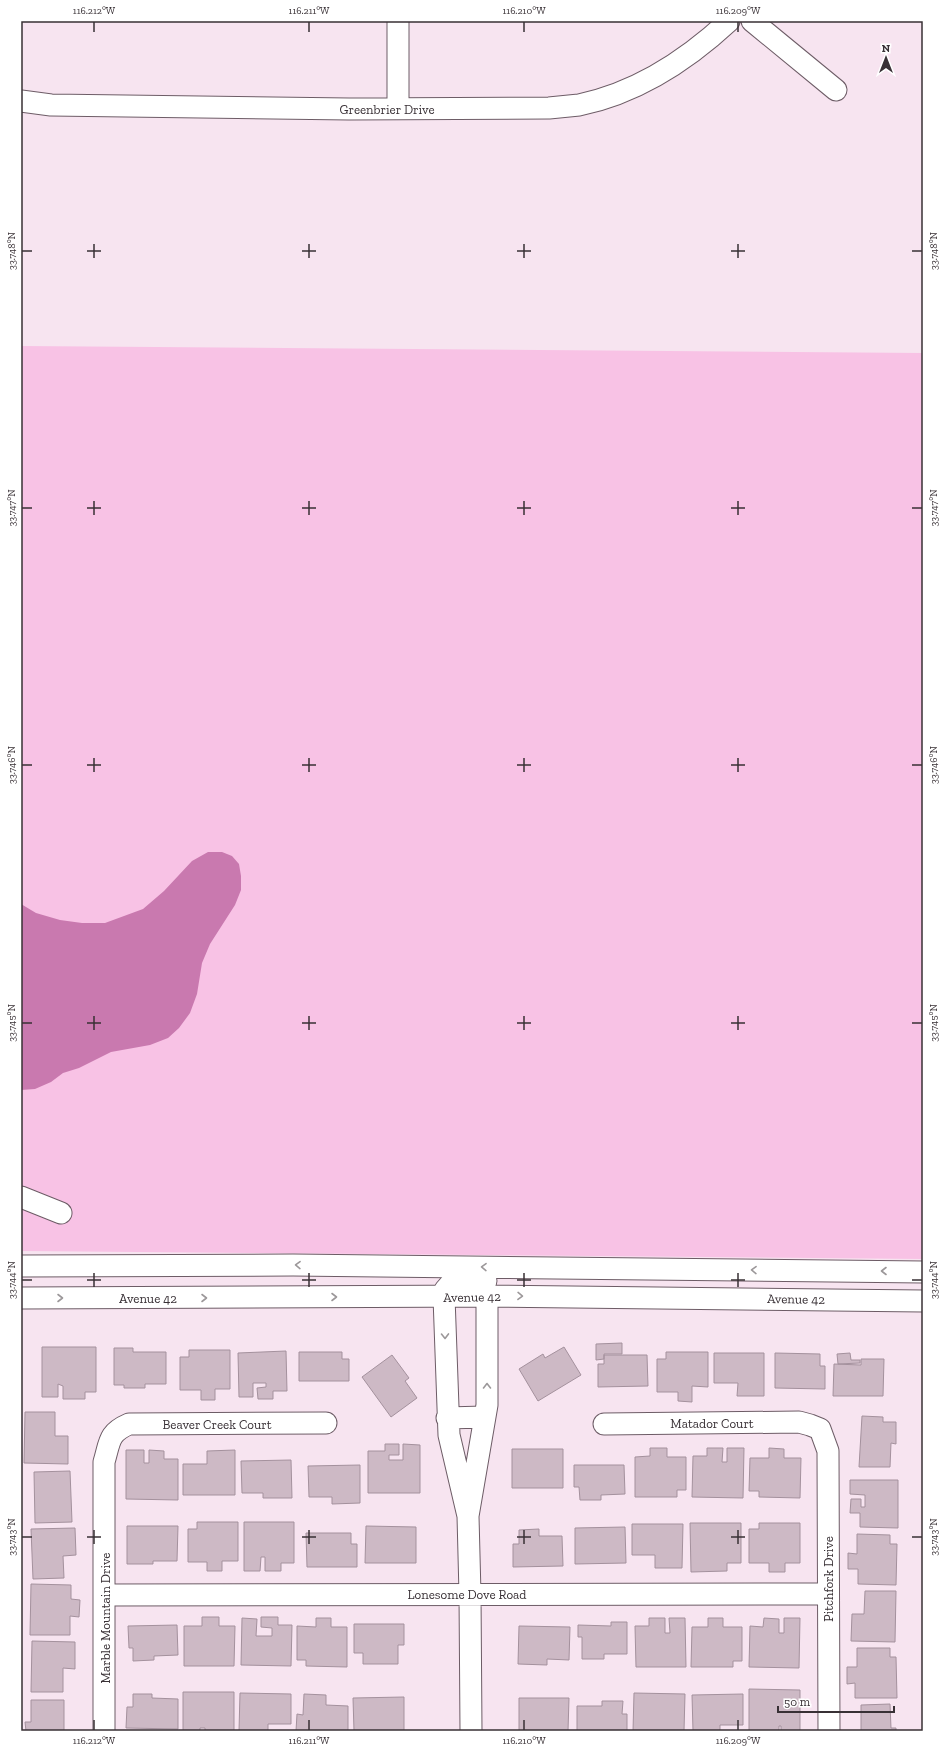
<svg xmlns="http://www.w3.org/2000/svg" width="944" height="1752" font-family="'Zilla Slab',serif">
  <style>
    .green { fill: #f8c2e5 }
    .water { fill: #c979af }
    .building { fill: #cdb9c5; stroke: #a4919d }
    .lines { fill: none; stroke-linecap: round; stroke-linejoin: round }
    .minor-casing { stroke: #6d5c66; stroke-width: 23 }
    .minor { stroke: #fff; stroke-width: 21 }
    .oneway { stroke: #9c989a }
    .ticks { fill: none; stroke: #383035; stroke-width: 1.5 }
    .labels { text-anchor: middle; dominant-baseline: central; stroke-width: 3; stroke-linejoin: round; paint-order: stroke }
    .street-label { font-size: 13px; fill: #383035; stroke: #fff }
    .neatline { fill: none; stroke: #383035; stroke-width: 1.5 }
    .ticks-label { font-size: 10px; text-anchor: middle; fill: #383035 }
  </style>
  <rect width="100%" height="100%" fill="#f7e4f0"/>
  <path class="green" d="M 21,346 L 923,353 L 923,1259 L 21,1251 Z"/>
  <path class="water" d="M 208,852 L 222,852 L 232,856 L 239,864 L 241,876 L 241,890 L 235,905 L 210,944 L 202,963 L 197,994 L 190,1013 L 179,1028 L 168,1038 L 150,1045 L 111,1052 L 79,1068 L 63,1073 L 51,1082 L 35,1089 L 21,1090 L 21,904 L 36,913 L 60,920 L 82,923 L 105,923 L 143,909 L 164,891 L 192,861 Z"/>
  <path class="building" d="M 622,1343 L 622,1354 L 604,1354 L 604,1359 L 596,1360 L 596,1344 Z
    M 42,1347 L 96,1347 L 96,1392 L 85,1392 L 85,1399 L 63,1399 L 63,1386 L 58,1384 L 58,1397 L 42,1397 Z
    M 564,1347 L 581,1375 L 538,1401 L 519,1369 L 543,1354 L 545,1358 Z
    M 114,1348 L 133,1348 L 133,1352 L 166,1352 L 166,1384 L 145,1384 L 145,1388 L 124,1388 L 124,1385 L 114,1385 Z
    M 189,1350 L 230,1350 L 230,1389 L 215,1389 L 215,1400 L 201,1400 L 201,1390 L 180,1390 L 180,1357 L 189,1357 Z
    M 286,1351 L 287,1391 L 273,1391 L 273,1399 L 258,1399 L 257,1388 L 266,1387 L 266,1383 L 253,1383 L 253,1397 L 239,1397 L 238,1353 Z
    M 299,1352 L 342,1352 L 342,1359 L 349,1359 L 349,1381 L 299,1381 Z
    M 666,1352 L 708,1352 L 708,1387 L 692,1386 L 692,1402 L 678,1401 L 678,1392 L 657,1392 L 657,1359 L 666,1359 Z
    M 714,1353 L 764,1353 L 764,1396 L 737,1396 L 738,1383 L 714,1383 Z
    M 775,1353 L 820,1354 L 820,1366 L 825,1366 L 825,1389 L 775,1388 Z
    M 850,1353 L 851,1360 L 860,1360 L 860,1363 L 838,1364 L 837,1354 Z
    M 392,1355 L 409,1378 L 405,1381 L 417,1398 L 391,1417 L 362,1377 Z
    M 604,1355 L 647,1355 L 648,1386 L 598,1387 L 598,1364 L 604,1364 Z
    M 861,1359 L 884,1359 L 883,1396 L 833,1396 L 834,1364 L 861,1365 Z
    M 25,1412 L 55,1412 L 55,1436 L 68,1436 L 68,1464 L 24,1463 Z
    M 862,1416 L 883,1417 L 883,1422 L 896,1422 L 896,1444 L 891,1443 L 890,1467 L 859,1467 Z
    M 385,1444 L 399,1444 L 399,1455 L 389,1455 L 389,1460 L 403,1460 L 403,1444 L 420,1445 L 420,1493 L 368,1493 L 368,1451 L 385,1451 Z
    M 650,1448 L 667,1448 L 667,1457 L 686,1457 L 686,1490 L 677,1490 L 677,1497 L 635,1497 L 635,1457 L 650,1456 Z
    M 707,1448 L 723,1448 L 722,1462 L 727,1462 L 727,1448 L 744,1448 L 743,1498 L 692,1497 L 693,1456 L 707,1456 Z
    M 769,1448 L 784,1449 L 784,1458 L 801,1458 L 800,1498 L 759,1497 L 759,1491 L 749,1491 L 750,1458 L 769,1458 Z
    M 512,1449 L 563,1449 L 563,1488 L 512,1488 Z
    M 126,1450 L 144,1450 L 144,1463 L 149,1463 L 149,1450 L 164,1451 L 164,1459 L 178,1459 L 178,1500 L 126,1499 Z
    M 235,1450 L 235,1495 L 183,1495 L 183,1464 L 207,1464 L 207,1451 Z
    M 291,1460 L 292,1498 L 263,1498 L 263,1493 L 242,1493 L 241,1461 Z
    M 360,1465 L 360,1503 L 332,1504 L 332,1497 L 309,1497 L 308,1466 Z
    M 574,1465 L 624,1465 L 625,1494 L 601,1495 L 601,1500 L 580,1500 L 579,1487 L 574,1487 Z
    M 70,1471 L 72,1522 L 35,1523 L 34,1472 Z
    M 850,1480 L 898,1480 L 898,1528 L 860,1527 L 860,1513 L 850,1513 L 851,1499 L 861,1499 L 861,1507 L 865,1507 L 865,1495 L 850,1494 Z
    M 197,1522 L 238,1522 L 238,1561 L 222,1561 L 222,1571 L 207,1571 L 207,1562 L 188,1562 L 188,1529 L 197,1529 Z
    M 244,1522 L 294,1522 L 294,1563 L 281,1563 L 281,1571 L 265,1571 L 265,1557 L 261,1557 L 260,1571 L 244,1571 Z
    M 690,1523 L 741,1523 L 741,1563 L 727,1563 L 727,1571 L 691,1572 Z
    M 759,1523 L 800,1523 L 800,1563 L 785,1563 L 785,1572 L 769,1572 L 769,1563 L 749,1563 L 749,1529 L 759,1529 Z
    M 632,1524 L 683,1524 L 682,1568 L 655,1568 L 655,1555 L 632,1555 Z
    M 127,1526 L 178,1526 L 177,1561 L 153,1561 L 153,1564 L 127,1564 Z
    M 366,1526 L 416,1527 L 416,1563 L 365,1563 Z
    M 625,1527 L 626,1563 L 575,1564 L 575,1528 Z
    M 75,1528 L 76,1555 L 63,1556 L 64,1578 L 33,1579 L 31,1529 Z
    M 539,1529 L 539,1536 L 562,1536 L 563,1566 L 513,1567 L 513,1544 L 519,1544 L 519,1530 Z
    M 306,1533 L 351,1533 L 351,1544 L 357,1544 L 357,1567 L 307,1567 Z
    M 857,1534 L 890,1535 L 890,1544 L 897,1544 L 896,1585 L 858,1584 L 858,1569 L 848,1569 L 848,1553 L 857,1554 Z
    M 31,1584 L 71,1585 L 71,1599 L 80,1600 L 79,1617 L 70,1616 L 70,1635 L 30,1635 Z
    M 865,1591 L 896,1591 L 895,1642 L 851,1641 L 852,1614 L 864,1614 Z
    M 202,1617 L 219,1617 L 219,1626 L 235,1626 L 234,1666 L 184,1666 L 184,1626 L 202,1626 Z
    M 261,1617 L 278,1617 L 278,1625 L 292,1625 L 291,1666 L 241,1665 L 242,1618 L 257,1619 L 256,1636 L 272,1636 L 272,1628 L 261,1627 Z
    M 316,1618 L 331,1618 L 331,1627 L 347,1627 L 347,1667 L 306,1666 L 306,1660 L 297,1660 L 297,1626 L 316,1627 Z
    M 649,1618 L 665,1618 L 665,1633 L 670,1633 L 669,1618 L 685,1618 L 686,1667 L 636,1667 L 635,1626 L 649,1626 Z
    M 708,1618 L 723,1618 L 723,1627 L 742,1627 L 742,1661 L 733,1661 L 733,1667 L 691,1667 L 692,1627 L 708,1627 Z
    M 764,1618 L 779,1619 L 779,1633 L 784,1633 L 784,1618 L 800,1618 L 799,1668 L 749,1667 L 750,1626 L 763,1627 Z
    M 611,1622 L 627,1622 L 627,1654 L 604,1654 L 604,1659 L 582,1659 L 582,1637 L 578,1637 L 578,1625 L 611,1626 Z
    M 354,1624 L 404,1624 L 404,1645 L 398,1645 L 398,1664 L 363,1664 L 363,1653 L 354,1653 Z
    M 177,1625 L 178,1655 L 154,1656 L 154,1660 L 133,1661 L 133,1648 L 129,1648 L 128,1626 Z
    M 519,1626 L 570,1627 L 569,1660 L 547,1659 L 547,1665 L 518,1664 Z
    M 32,1641 L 75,1642 L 75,1669 L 63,1668 L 63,1692 L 31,1692 Z
    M 857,1648 L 890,1648 L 890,1657 L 896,1657 L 897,1698 L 855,1698 L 855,1683 L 847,1684 L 847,1667 L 857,1667 Z
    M 749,1689 L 800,1690 L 800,1731 L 781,1731 L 781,1726 L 779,1726 L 779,1731 L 749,1731 Z
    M 183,1692 L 234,1692 L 234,1731 L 205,1731 L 205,1728 L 200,1728 L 200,1731 L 183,1731 Z
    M 240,1693 L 291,1694 L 291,1724 L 268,1724 L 268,1731 L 239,1731 Z
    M 634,1693 L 685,1694 L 684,1731 L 633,1731 Z
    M 133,1694 L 152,1694 L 152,1698 L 178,1699 L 178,1729 L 126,1728 L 127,1707 L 133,1707 Z
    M 304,1694 L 326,1695 L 326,1705 L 348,1706 L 348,1731 L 296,1731 L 297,1714 L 303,1715 Z
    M 743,1694 L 743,1725 L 720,1725 L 720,1731 L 693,1731 L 692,1695 Z
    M 404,1697 L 404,1731 L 354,1731 L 353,1698 Z
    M 519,1698 L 569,1698 L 568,1731 L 519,1731 Z
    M 31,1700 L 64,1700 L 64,1731 L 26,1731 L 25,1722 L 31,1722 Z
    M 602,1701 L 623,1701 L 622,1714 L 627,1714 L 627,1731 L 577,1731 L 577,1706 L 602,1706 Z
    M 890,1704 L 891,1728 L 896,1728 L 896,1731 L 861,1731 L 861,1705 Z"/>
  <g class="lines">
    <g class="minor-casing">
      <path id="minor" d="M 398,21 L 398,109
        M 752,21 L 836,90
        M 21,101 L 51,105 L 349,109 L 549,108 C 559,107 569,106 579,105 C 637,93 686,61 729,21
        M 21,1197 L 61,1213
        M 21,1266 L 293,1265 L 923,1272
        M 486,1281 L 452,1282 L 445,1290 L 444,1297 L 449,1435 L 468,1516 L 487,1405 L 487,1296
        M 21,1298 L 487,1296 L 923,1301
        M 447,1418 L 484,1417
        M 604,1424 L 799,1422 L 810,1425 L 820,1429 L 828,1451 L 829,1731
        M 468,1516 L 470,1594 L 471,1731
        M 105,1595 L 828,1594
        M 104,1731 L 104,1462 C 110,1442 108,1433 129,1424 L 326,1423"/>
    </g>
    <use href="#minor" class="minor"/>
  </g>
  <defs><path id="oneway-chevron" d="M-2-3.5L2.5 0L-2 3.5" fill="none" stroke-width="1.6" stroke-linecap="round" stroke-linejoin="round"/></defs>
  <g class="oneway">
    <use href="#oneway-chevron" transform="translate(298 1265) rotate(-179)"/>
    <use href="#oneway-chevron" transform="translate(484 1267) rotate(-179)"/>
    <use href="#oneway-chevron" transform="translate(754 1270) rotate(-179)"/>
    <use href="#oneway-chevron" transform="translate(884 1271) rotate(-180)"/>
    <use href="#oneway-chevron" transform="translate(520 1296) rotate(1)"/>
    <use href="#oneway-chevron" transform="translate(334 1297)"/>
    <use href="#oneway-chevron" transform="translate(60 1298)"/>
    <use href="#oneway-chevron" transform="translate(204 1298)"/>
    <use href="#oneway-chevron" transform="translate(445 1336) rotate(89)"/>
    <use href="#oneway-chevron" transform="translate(487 1386) rotate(-90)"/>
  </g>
  <path class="ticks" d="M 94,22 L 94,32M 309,22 L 309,32M 524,22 L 524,32M 738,22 L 738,32M 94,244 L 94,258M 309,244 L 309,258M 524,244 L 524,258M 738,244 L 738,258M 22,251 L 32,251M 87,251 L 101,251M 302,251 L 316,251M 517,251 L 531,251M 731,251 L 745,251M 912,251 L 922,251M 94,501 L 94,515M 309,501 L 309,515M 524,501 L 524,515M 738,501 L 738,515M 22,508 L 32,508M 87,508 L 101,508M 302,508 L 316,508M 517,508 L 531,508M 731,508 L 745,508M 912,508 L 922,508M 94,758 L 94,772M 309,758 L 309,772M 524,758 L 524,772M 738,758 L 738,772M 22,765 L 32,765M 87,765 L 101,765M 302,765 L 316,765M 517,765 L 531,765M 731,765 L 745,765M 912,765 L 922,765M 94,1016 L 94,1030M 309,1016 L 309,1030M 524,1016 L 524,1030M 738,1016 L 738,1030M 22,1023 L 32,1023M 87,1023 L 101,1023M 302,1023 L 316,1023M 517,1023 L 531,1023M 731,1023 L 745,1023M 912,1023 L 922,1023M 94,1273 L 94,1287M 309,1273 L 309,1287M 524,1273 L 524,1287M 738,1273 L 738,1287M 22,1280 L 32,1280M 87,1280 L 101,1280M 302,1280 L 316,1280M 517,1280 L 531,1280M 731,1280 L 745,1280M 912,1280 L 922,1280M 94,1530 L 94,1544M 309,1530 L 309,1544M 524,1530 L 524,1544M 738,1530 L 738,1544M 22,1537 L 32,1537M 87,1537 L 101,1537M 302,1537 L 316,1537M 517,1537 L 531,1537M 731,1537 L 745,1537M 912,1537 L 922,1537M 94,1720 L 94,1730M 309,1720 L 309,1730M 524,1720 L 524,1730M 738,1720 L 738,1730"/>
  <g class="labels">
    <g class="street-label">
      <text x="387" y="109">Greenbrier Drive</text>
      <text transform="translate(472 1297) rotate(-1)">Avenue 42</text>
      <text x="148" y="1298">Avenue 42</text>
      <text transform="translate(796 1299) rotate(1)">Avenue 42</text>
      <text x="712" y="1423">Matador Court</text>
      <text x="217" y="1424">Beaver Creek Court</text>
      <text transform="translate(828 1579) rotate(-90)">Pitchfork Drive</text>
      <text x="467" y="1594">Lonesome Dove Road</text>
      <text transform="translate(105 1618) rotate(-90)">Marble Mountain Drive</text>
    </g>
  </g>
  <rect width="944" height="1752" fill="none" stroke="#ffffff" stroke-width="44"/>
  <g transform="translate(886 58)" stroke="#ffffff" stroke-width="3" paint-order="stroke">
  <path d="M0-3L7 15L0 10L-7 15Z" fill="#383035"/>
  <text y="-6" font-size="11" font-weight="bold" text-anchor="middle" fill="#383035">N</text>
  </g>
  <path d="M778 1706v6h116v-6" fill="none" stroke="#383035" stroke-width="2"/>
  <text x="784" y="1706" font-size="12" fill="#383035" stroke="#ffffff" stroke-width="3" paint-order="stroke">50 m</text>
  <rect x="22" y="22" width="900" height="1708" class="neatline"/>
  <g class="ticks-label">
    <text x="94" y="14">116.212°W</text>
    <text x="309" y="14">116.211°W</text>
    <text x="524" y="14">116.210°W</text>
    <text x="738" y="14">116.209°W</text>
    <text transform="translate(11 251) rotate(-90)" y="4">33.748°N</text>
    <text transform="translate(933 251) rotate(-90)" y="4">33.748°N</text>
    <text transform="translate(11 508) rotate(-90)" y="4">33.747°N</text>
    <text transform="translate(933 508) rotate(-90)" y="4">33.747°N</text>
    <text transform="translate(11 765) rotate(-90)" y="4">33.746°N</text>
    <text transform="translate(933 765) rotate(-90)" y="4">33.746°N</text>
    <text transform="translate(11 1023) rotate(-90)" y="4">33.745°N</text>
    <text transform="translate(933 1023) rotate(-90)" y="4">33.745°N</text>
    <text transform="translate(11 1280) rotate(-90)" y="4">33.744°N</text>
    <text transform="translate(933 1280) rotate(-90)" y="4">33.744°N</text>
    <text transform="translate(11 1537) rotate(-90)" y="4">33.743°N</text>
    <text transform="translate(933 1537) rotate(-90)" y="4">33.743°N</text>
    <text x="94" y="1744">116.212°W</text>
    <text x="309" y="1744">116.211°W</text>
    <text x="524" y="1744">116.210°W</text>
    <text x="738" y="1744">116.209°W</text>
  </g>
</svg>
